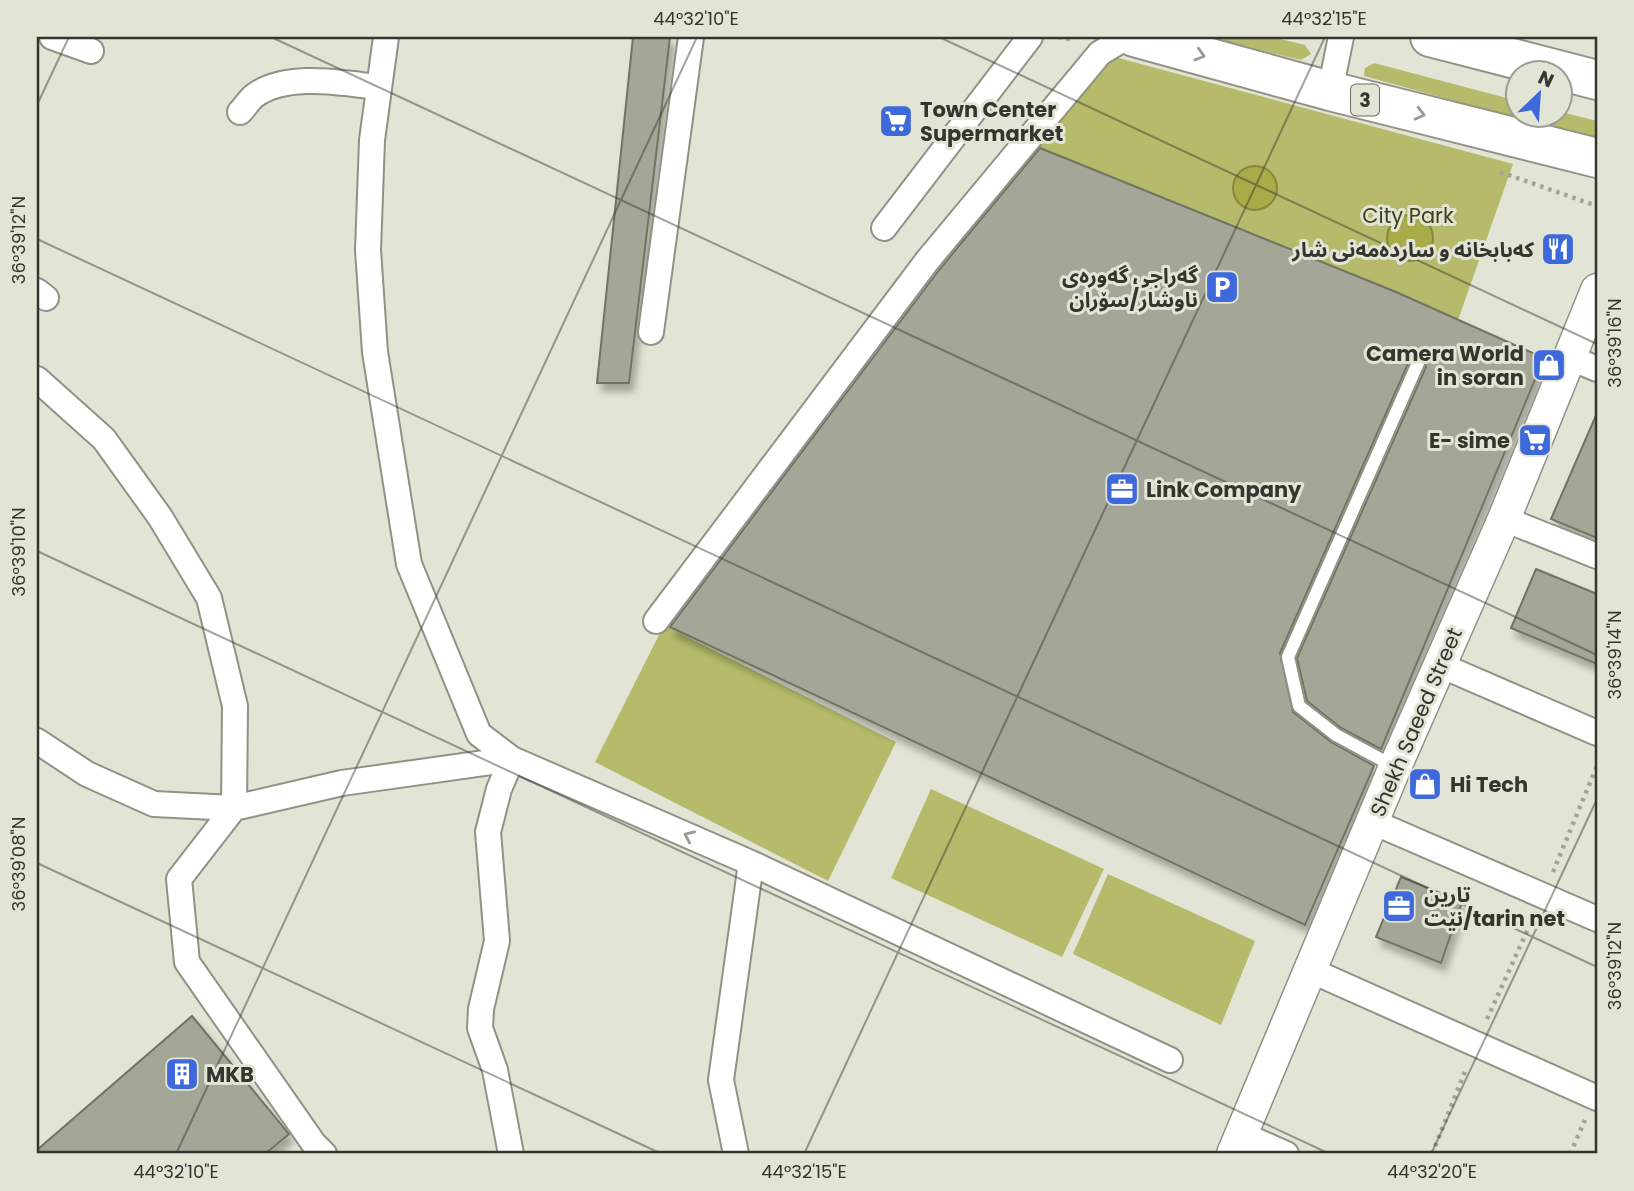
<svg xmlns="http://www.w3.org/2000/svg" width="1634" height="1191" font-family="Poppins,'Noto Sans Arabic',sans-serif">
  <style>
    .green { fill: #b6ba6a }
    .water { fill: #a8ab48; stroke: #858840; stroke-width: 2 }
    .building { fill: #a4a697; stroke: #727365; stroke-width: 2; filter: url(#shadow) }
    .lines { fill: none; stroke-linecap: round; stroke-linejoin: round }
    .service-casing { stroke: #919284; stroke-width: 16 }
    .minor-casing { stroke: #919284; stroke-width: 28 }
    .tertiary-casing { stroke: #919284; stroke-width: 35 }
    .trunk-casing { stroke: #919284; stroke-width: 42 }
    .path { stroke: #a2a498; stroke-width: 4.5; stroke-dasharray: 3.5 5; stroke-linecap: butt }
    .service { stroke: #fff; stroke-width: 12 }
    .minor { stroke: #fff; stroke-width: 24 }
    .tertiary { stroke: #fff; stroke-width: 32 }
    .trunk { stroke: #fff; stroke-width: 38 }
    .oneway { stroke: #9a9a97 }
    .ticks { fill: none; stroke: #34352f; stroke-width: 2; stroke-opacity: 0.45 }
    .labels { text-anchor: middle; dominant-baseline: central; stroke-width: 6; stroke-linejoin: round; paint-order: stroke }
    .shield { fill: #e2e4d5; stroke: #686a61; stroke-width: 2 }
    .shield-label { font-size: 19px; font-weight: bold; fill: #34352f }
    .poi-label { font-size: 21px; font-weight: bold; fill: #34352f; stroke: #e2e4d5; text-anchor: start }
    .park-label { font-size: 21px; fill: #3f4117; stroke: #e2e4d5 }
    .street-label { font-size: 21px; fill: #34352f; stroke: #e2e4d5 }
    .neatline { fill: none; stroke: #34352f; stroke-width: 2.5 }
    .ticks-label { font-size: 18px; text-anchor: middle; fill: #34352f }
  </style>
  <defs>
    <filter id="shadow"><feDropShadow dx="4.5" dy="8" stdDeviation="3.5" flood-color="#0004"/></filter>
  </defs>
  <rect width="100%" height="100%" fill="#e2e4d5"/>
  <path class="green" d="M 1204,37 L 1272,37 L 1305,45 L 1311,54 L 1301,60 Z
    M 1100,53 L 1513,164 L 1458,320 L 1027,143 Z
    M 1374,63 L 1518,101 L 1518,116 L 1560,116 L 1561,112 L 1597,121 L 1597,140 L 1364,76 L 1365,68 Z
    M 664,625 L 896,742 L 828,881 L 595,762 Z
    M 931,789 L 1104,869 L 1062,957 L 891,878 Z
    M 1108,874 L 1255,941 L 1221,1025 L 1073,954 Z"/>
  <path class="water" d="M1233 188a22 22 0 1 1 44 0a22 22 0 1 1-44 0Z
    M1387 238a23 23 0 1 1 46 0a23 23 0 1 1-46 0Z"/>
  <path class="building" d="M 633,37 L 670,37 L 629,383 L 597,383 Z
    M 1040,148 L 1396,292 L 1544,358 L 1381,749 L 1341,728 L 1307,701 L 1297,658 L 1426,367 L 1422,355 L 1416,354 L 1410,359 L 1280,653 L 1293,712 L 1331,742 L 1374,766 L 1305,925 L 670,627 L 939,270 Z
    M 1597,413 L 1597,538 L 1551,519 Z
    M 1536,569 L 1597,594 L 1597,664 L 1511,628 Z
    M 1401,877 L 1462,902 L 1441,963 L 1376,937 Z
    M 192,1016 L 289,1134 L 265,1154 L 37,1154 L 37,1150 Z"/>
  <g class="lines">
    <g class="service-casing">
      <path id="service" d="M 1395,767 L 1336,735 L 1299,706 L 1288,657 L 1418,363"/>
    </g>
    <g class="minor-casing">
      <path id="minor" d="M 52,37 L 91,51
        M 386,37 L 372,140 L 368,250 L 375,352 L 409,564 L 479,734 L 512,759 L 751,863
        M 1330,91 L 1341,37
        M 240,112 C 245,107 249,100 254,96 C 286,72 342,83 378,87
        M 884,228 L 1030,37
        M 37,291 L 46,298
        M 651,332 L 691,37
        M 1571,358 L 1597,369
        M 37,379 L 104,439 L 160,517 L 209,598 L 235,706 L 234,808 L 179,879 L 187,962 L 314,1144 L 324,1154
        M 1504,519 L 1597,556
        M 656,621 L 927,261 L 1100,53 L 1127,37
        M 1440,665 L 1597,733
        M 37,741 L 87,774 L 154,804 L 234,808 L 342,783 L 512,759
        M 1373,822 L 1597,919
        M 1310,970 L 1597,1098
        M 1241,1134 L 1286,1154
        M 511,1154 L 495,1070 L 480,1028 L 481,1009 L 497,941 L 488,832 L 499,789 L 512,759
        M 736,1154 L 721,1080 L 751,863 L 1170,1060"/>
    </g>
    <g class="tertiary-casing">
      <path id="tertiary" d="M 1233,1154 L 1395,767 L 1504,519 L 1597,290"/>
    </g>
    <g class="trunk-casing">
      <path id="trunk" d="M 1134,37 L 1330,91 L 1597,158
        M 1430,37 L 1597,80"/>
    </g>
    <path class="path" d="M 1058,37 L 1074,40
      M 1500,172 L 1597,206
      M 1553,872 L 1597,766
      M 1487,1019 L 1533,918
      M 1432,1154 L 1466,1069
      M 1570,1154 L 1585,1120"/>
    <use href="#service" class="service"/>
    <use href="#minor" class="minor"/>
    <use href="#tertiary" class="tertiary"/>
    <use href="#trunk" class="trunk"/>
  </g>
  <defs><path id="oneway-chevron" d="M-2-3.5L2.5 0L-2 3.5" fill="none" stroke-width="1.6" stroke-linecap="round" stroke-linejoin="round" transform="scale(1.75)"/></defs>
  <g class="oneway">
    <use href="#oneway-chevron" transform="translate(1200 55) rotate(16)"/>
    <use href="#oneway-chevron" transform="translate(1420 114) rotate(14)"/>
    <use href="#oneway-chevron" transform="translate(689 836) rotate(-156)"/>
  </g>
  <path class="ticks" d="M 271,37 L 1597,655M 939,37 L 1597,344M 37,105 L 69,37M 37,239 L 1597,967M 37,551 L 1330,1154M 37,863 L 662,1154M 176,1154 L 697,37M 804,1154 L 1325,37M 1431,1154 L 1597,799"/>
  <defs>
    <g id="supermarket-square" transform="scale(1.75)"><rect x="-9" y="-9" width="18" height="18" rx="4" fill="#3d69da" stroke="#e2e4d5"/><path d="M-6-5.5h2.5l.6 2H6L4.5 2H-2.5L-4.4-4H-6ZM-1.5 3.2a1.3 1.3 0 1 0 .1 0ZM3 3.2a1.3 1.3 0 1 0 .1 0Z" fill="#fff"/></g>
    <g id="restaurant-square" transform="scale(1.75)"><rect x="-9" y="-9" width="18" height="18" rx="4" fill="#3d69da" stroke="#e2e4d5"/><path d="M-5-6h1v4h1v-4h1v4h1v-4h1v5L-1.5 .5V6h-2V.5L-5-1ZM5-6V6H3V1.5H1.5Q1.5-4 5-6Z" fill="#fff"/></g>
    <g id="parking-square" transform="scale(1.75)"><rect x="-9" y="-9" width="18" height="18" rx="4" fill="#3d69da" stroke="#e2e4d5"/><path d="M-3.5-5.5H1a3.5 3.5 0 0 1 0 7H-1V5.5H-3.5ZM-1-3.4V-.6H.8a1.4 1.4 0 0 0 0-2.8Z" fill="#fff"/></g>
    <g id="shop-square" transform="scale(1.75)"><rect x="-9" y="-9" width="18" height="18" rx="4" fill="#3d69da" stroke="#e2e4d5"/><path d="M-5-2.5h2.3a2.7 3.5 0 0 1 5.4 0H5L5.5 6h-11ZM-1.5-2.5h3a1.5 2.3 0 0 0-3 0Z" fill="#fff"/></g>
    <g id="office-square" transform="scale(1.75)"><rect x="-9" y="-9" width="18" height="18" rx="4" fill="#3d69da" stroke="#e2e4d5"/><path d="M-6-3h4V-5.5h4V-3h4V5H-6ZM-1-4.5V-3h2v-1.5ZM-6 0V1H6V0Z" fill="#fff"/></g>
    <g id="building-square" transform="scale(1.75)"><rect x="-9" y="-9" width="18" height="18" rx="4" fill="#3d69da" stroke="#e2e4d5"/><path d="M-4-6H4V6H1V3H-1V6H-4ZM-2.5-4.3h1.7v1.8h-1.7ZM.8-4.3h1.7v1.8H.8ZM-2.5-1h1.7V.8h-1.7ZM.8-1h1.7V.8H.8Z" fill="#fff"/></g>
  </defs>
  <g fill-rule="evenodd">
    <use href="#supermarket-square" x="896" y="121"/>
    <use href="#restaurant-square" x="1558" y="249"/>
    <use href="#parking-square" x="1222" y="287"/>
    <use href="#shop-square" x="1549" y="365"/>
    <use href="#supermarket-square" x="1535" y="440"/>
    <use href="#office-square" x="1122" y="489"/>
    <use href="#shop-square" x="1425" y="784"/>
    <use href="#office-square" x="1399" y="906"/>
    <use href="#building-square" x="182" y="1074"/>
  </g>
  <g class="labels">
    <rect class="shield" x="1351" y="84.5" width="28" height="31" rx="5"/>
    <g class="shield-label">
      <text x="1365" y="100">3</text>
    </g>
    <g class="poi-label">
      <text x="920" y="109">Town Center<tspan x="920" dy="24">Supermarket</tspan></text>
      <text x="1534" y="249" text-anchor="end">کەبابخانە و ساردەمەنی شار</text>
      <text x="1198" y="275" text-anchor="end">گەراجی گەورەی<tspan x="1198" dy="24">ناوشار/سۆران</tspan></text>
      <text x="1524" y="353" text-anchor="end">Camera World<tspan x="1524" dy="24">in soran</tspan></text>
      <text x="1510" y="440" text-anchor="end">E- sime</text>
      <text x="1146" y="489">Link Company</text>
      <text x="1450" y="784">Hi Tech</text>
      <text x="1424" y="894">تارین<tspan x="1424" dy="24">نێت/tarin net</tspan></text>
      <text x="206" y="1074">MKB</text>
    </g>
    <g class="park-label">
      <text x="1408" y="215">City Park</text>
    </g>
    <g class="street-label">
      <text transform="translate(1416 722) rotate(-67)">Shekh Saeed Street</text>
    </g>
  </g>
  <rect width="1634" height="1191" fill="none" stroke="#e2e4d5" stroke-width="77"/>
  <g transform="translate(1539 94) rotate(25)"><circle r="33" fill="#e2e4d5" stroke="#9c9e93" stroke-width="2"/>
  <path d="M0-5L12 26L0 18L-12 26Z" fill="#3d69da"/>
  <text y="-10" font-size="19" font-weight="bold" text-anchor="middle" fill="#34352f">N</text>
  </g>
  <rect x="38" y="38" width="1558" height="1114" class="neatline"/>
  <g class="ticks-label">
    <text x="696" y="25">44°32'10"E</text>
    <text x="1324" y="25">44°32'15"E</text>
    <text transform="translate(19 240) rotate(-90)" y="6">36°39'12"N</text>
    <text transform="translate(1615 343) rotate(-90)" y="6">36°39'16"N</text>
    <text transform="translate(19 552) rotate(-90)" y="6">36°39'10"N</text>
    <text transform="translate(1615 655) rotate(-90)" y="6">36°39'14"N</text>
    <text transform="translate(19 864) rotate(-90)" y="6">36°39'08"N</text>
    <text transform="translate(1615 966) rotate(-90)" y="6">36°39'12"N</text>
    <text x="176" y="1178">44°32'10"E</text>
    <text x="804" y="1178">44°32'15"E</text>
    <text x="1432" y="1178">44°32'20"E</text>
  </g>
</svg>
